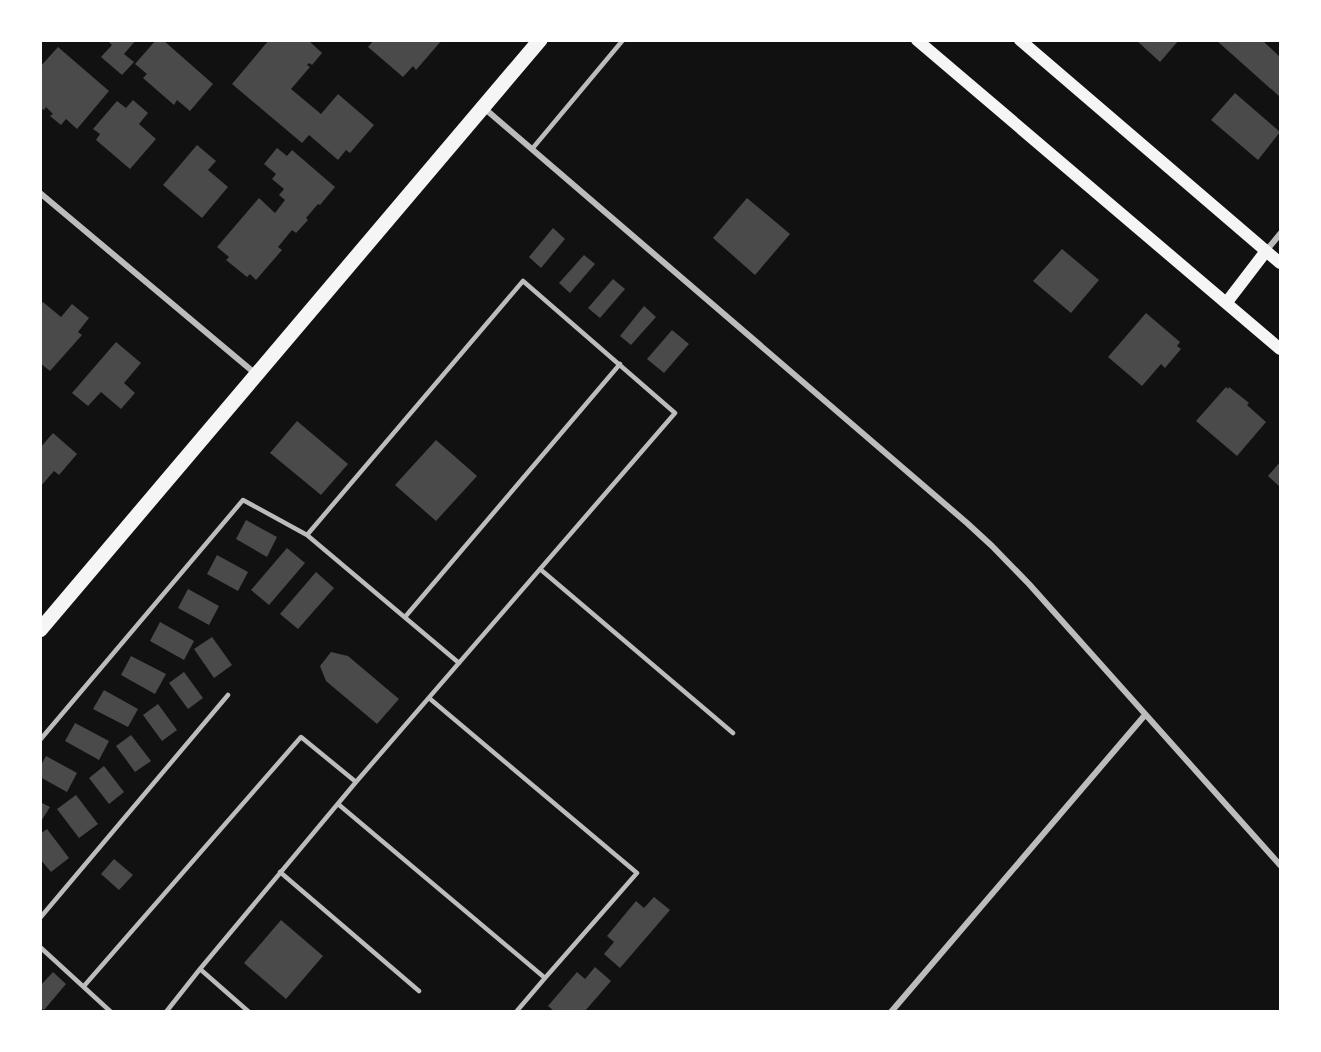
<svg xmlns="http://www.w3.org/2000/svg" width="1321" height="1052" font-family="'Noto Sans',sans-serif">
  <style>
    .building { fill: #4a4a4a }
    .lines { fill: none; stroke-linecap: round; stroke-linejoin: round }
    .service { stroke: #bcbcbc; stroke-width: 4.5 }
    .minor { stroke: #bcbcbc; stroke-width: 6 }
    .secondary { stroke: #f5f5f5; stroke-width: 12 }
    .primary { stroke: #f5f5f5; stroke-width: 15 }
  </style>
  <rect width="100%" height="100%" fill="#111"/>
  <path class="building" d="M 107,40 L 136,40 L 124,54 L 134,62 L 122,75 L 101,57 L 112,45 Z
    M 156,40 L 163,40 L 213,84 L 190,111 L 177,100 L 174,105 L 143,78 L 147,74 L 135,64 Z
    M 269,40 L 308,40 L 322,53 L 312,65 L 309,63 L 307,65 L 310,67 L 291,89 L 321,114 L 338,94 L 374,125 L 350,153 L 346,150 L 338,160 L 309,135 L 302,143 L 232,84 Z
    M 374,40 L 442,40 L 416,70 L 413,66 L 403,77 L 368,47 Z
    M 1136,40 L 1179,40 L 1160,62 Z
    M 1216,40 L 1262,40 L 1280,57 L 1280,97 Z
    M 58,47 L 109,91 L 77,129 L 66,119 L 61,125 L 50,116 L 53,114 L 46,107 L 44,110 L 40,108 L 40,67 Z
    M 1235,93 L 1280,132 L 1258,160 L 1211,120 Z
    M 133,100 L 148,113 L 139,124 L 156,139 L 130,169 L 96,140 L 100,134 L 93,129 L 117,101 L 126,108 Z
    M 197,145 L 216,161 L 208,170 L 228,187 L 202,218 L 163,185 Z
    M 277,148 L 287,156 L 292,150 L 335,187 L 320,205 L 318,204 L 306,218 L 308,220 L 296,233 L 292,230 L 278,247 L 282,250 L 256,280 L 250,274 L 247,277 L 226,260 L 229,257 L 217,247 L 259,198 L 275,213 L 285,200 L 279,195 L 284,189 L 272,179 L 276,174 L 264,164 Z
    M 747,198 L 790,234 L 755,275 L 713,238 Z
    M 553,228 L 565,239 L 541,268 L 529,257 Z
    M 1062,249 L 1099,280 L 1071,313 L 1033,281 Z
    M 584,255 L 595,264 L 570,293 L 559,283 Z
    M 613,279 L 625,289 L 600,318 L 588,308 Z
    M 43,302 L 61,317 L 72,304 L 89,318 L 78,332 L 82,335 L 50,371 L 40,363 L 40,304 Z
    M 644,306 L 656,317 L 631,345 L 620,336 Z
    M 1146,313 L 1180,342 L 1177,346 L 1181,349 L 1165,368 L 1161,364 L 1142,386 L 1108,357 Z
    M 672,330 L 689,344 L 664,373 L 647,359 Z
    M 116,342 L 141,363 L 124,383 L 135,393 L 121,409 L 101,392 L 88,406 L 72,393 Z
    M 1226,387 L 1228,389 L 1229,387 L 1249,403 L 1247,405 L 1266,422 L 1237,456 L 1196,421 Z
    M 297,421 L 348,464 L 321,495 L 270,453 Z
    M 53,433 L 77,454 L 59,475 L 54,471 L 40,487 L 40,448 Z
    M 436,440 L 477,476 L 436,521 L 395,485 Z
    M 1280,462 L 1280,487 L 1268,476 Z
    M 246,520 L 277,537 L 267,557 L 236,539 Z
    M 287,548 L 305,563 L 269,605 L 251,590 Z
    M 217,555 L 248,572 L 238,591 L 207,574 Z
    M 316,572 L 334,588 L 298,629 L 280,614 Z
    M 188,589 L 219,606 L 209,625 L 178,608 Z
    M 160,622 L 194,641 L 184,660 L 150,641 Z
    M 212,637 L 232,665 L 214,678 L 194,649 Z
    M 331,652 L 348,656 L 399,699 L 377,724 L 326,681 L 320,666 Z
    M 131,656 L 166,674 L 155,694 L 121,675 Z
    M 184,672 L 203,698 L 188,709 L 169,683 Z
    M 104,690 L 138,709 L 128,727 L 93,709 Z
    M 158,704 L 177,730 L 162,741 L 143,715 Z
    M 75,723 L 109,741 L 99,760 L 65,741 Z
    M 131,735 L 151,761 L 135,772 L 116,746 Z
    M 46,756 L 77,773 L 67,792 L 40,777 L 40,767 Z
    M 104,766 L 124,792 L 109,804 L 89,778 Z
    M 76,795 L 98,824 L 79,838 L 57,809 Z
    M 40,802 L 50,807 L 40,823 Z
    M 47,829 L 69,858 L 51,872 L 40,859 L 40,834 Z
    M 114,859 L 133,875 L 119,890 L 101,874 Z
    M 654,897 L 670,910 L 620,968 L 604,954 L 614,942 L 607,936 L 636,901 L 644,908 Z
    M 281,920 L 323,956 L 286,999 L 244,963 Z
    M 595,967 L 611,981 L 585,1011 L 554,1011 L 548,1006 L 577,972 L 585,979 Z
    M 53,972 L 66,984 L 44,1010 L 40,1007 L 40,986 Z"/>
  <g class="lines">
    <path class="service" d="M 532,149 L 623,40
      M 540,569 L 733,733
      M 405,617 L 620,364
      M 40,740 L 243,500 L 307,535 L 459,663
      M 338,804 L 545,978 L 637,873 L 429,698
      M 280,872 L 419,991
      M 40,918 L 228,695
      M 40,947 L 111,1012
      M 200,969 L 249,1012
      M 84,986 L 301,737 L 356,782
      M 166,1012 L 200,969 L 356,782 L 675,413 L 523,281 L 307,535
      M 516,1012 L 545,978"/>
    <path class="minor" d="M 484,108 L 967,523 L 992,546 L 1029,584 L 1280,865
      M 40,193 L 257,375
      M 1266,251 L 1280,234
      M 891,1012 L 1145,715"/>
    <path class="secondary" d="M 917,40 L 1280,349
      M 1020,40 L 1280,263
      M 1227,302 L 1266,251"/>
    <path class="primary" d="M 40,630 L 540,40"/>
  </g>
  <rect width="1321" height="1052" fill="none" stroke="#ffffff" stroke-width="84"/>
</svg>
